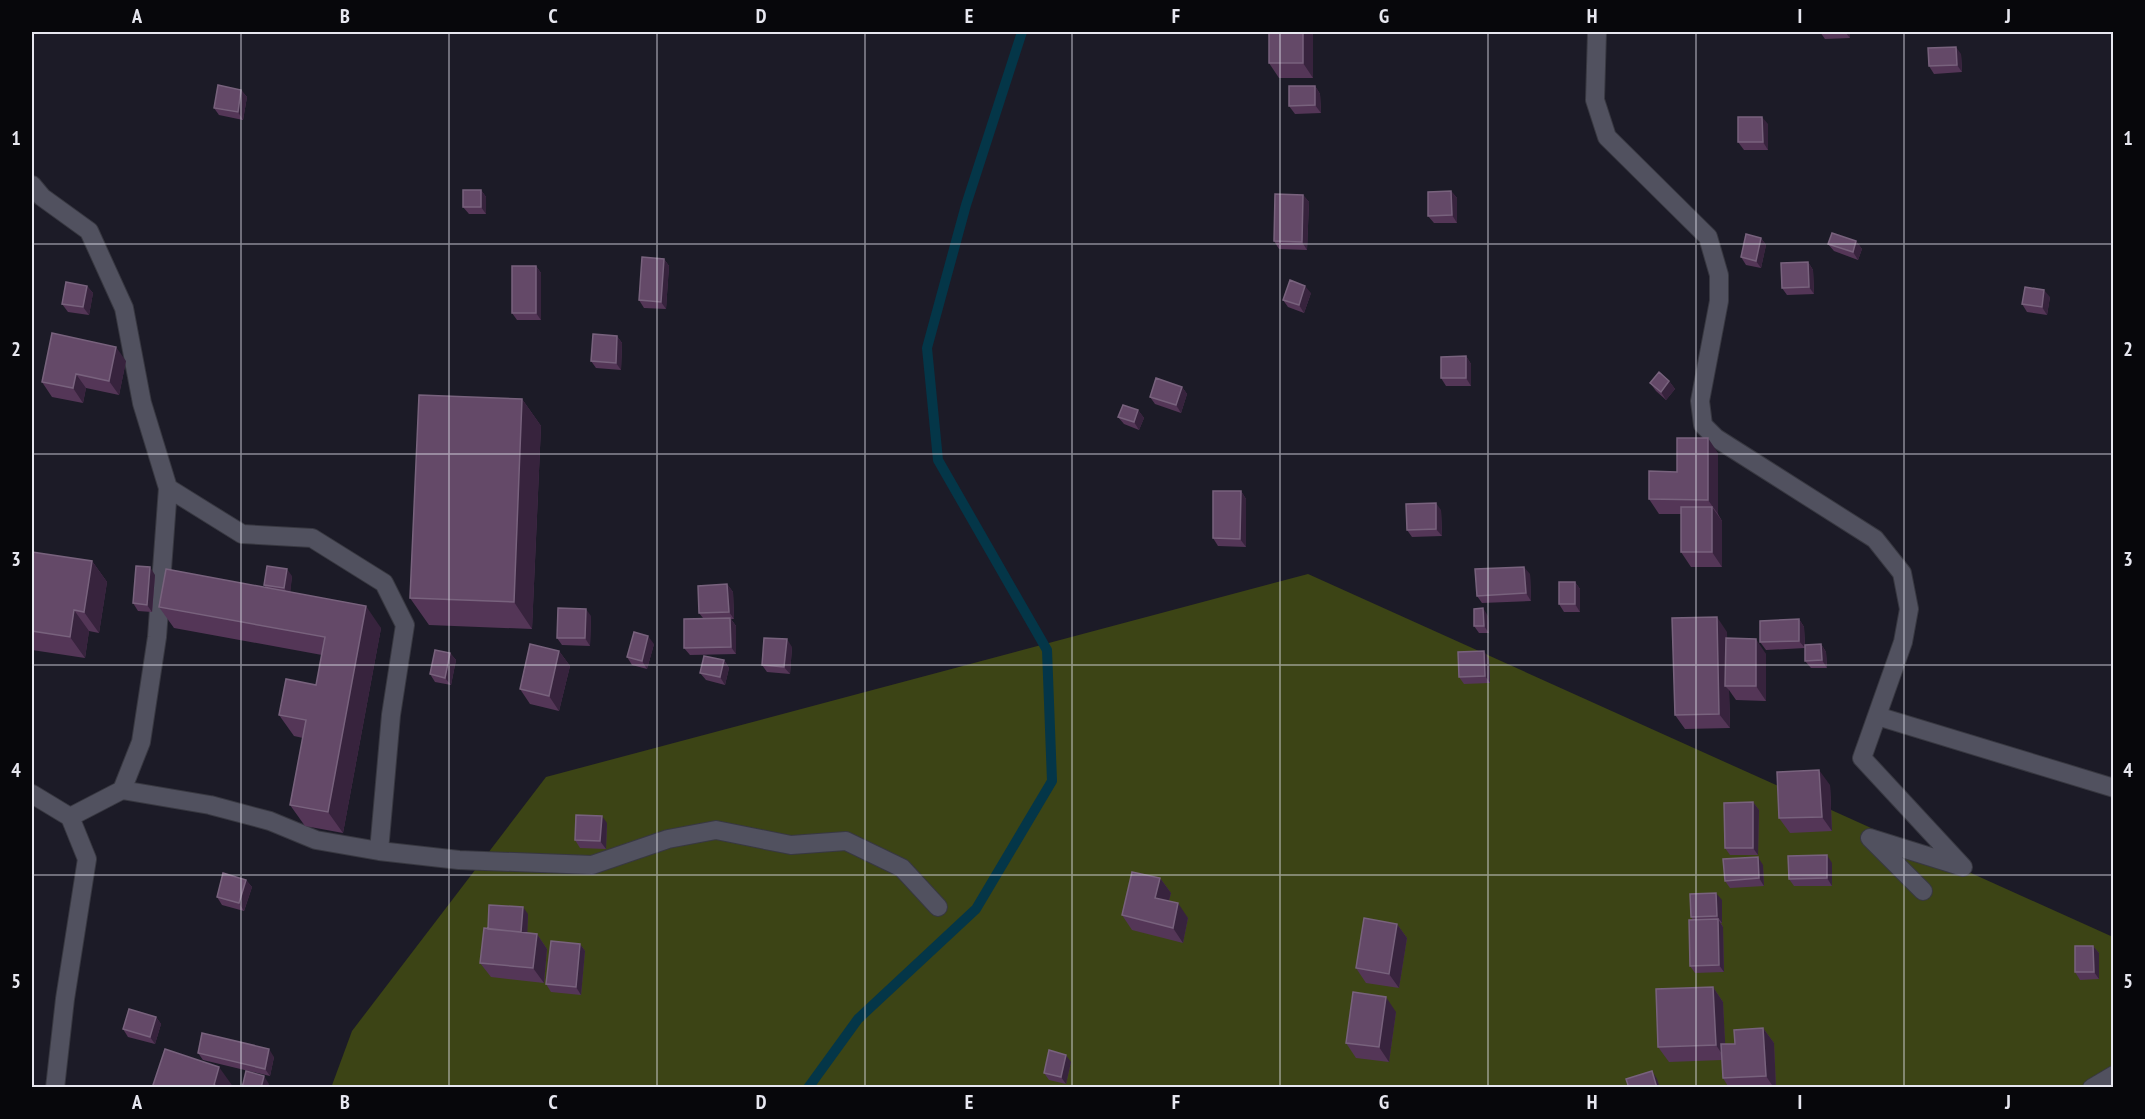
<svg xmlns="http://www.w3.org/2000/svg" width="2145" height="1119" font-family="'PT Sans Narrow',sans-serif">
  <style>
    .green { fill: #3c4415 }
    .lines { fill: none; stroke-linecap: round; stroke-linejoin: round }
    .stream { stroke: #043648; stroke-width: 10 }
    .street-casing { stroke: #383841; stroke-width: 20 }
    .street { stroke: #51515f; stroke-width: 18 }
    .wall { fill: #543657 }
    .shaded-wall { fill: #37233d }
    .building { fill: #644968; stroke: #78627d; stroke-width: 1.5 }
    .grid { fill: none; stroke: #e7e7f0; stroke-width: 1.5; stroke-opacity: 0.55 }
    .neatline { fill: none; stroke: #e7e7f0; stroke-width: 2 }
    .grid-label { font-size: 20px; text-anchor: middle; font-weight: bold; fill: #e7e7f0 }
  </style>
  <rect width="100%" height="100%" fill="#1c1b27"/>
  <path class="green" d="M 1308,574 L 2113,937 L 2113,1087 L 331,1088 L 352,1031 L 546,777 Z"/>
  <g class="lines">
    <path class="stream" d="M 808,1088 L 858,1019 L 976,909 L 1052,781 L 1047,650 L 938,460 L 927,348 L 966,205 L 1022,32"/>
    <g class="street-casing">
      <path id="street" d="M 1597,32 L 1595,100 L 1607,137 L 1708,237 L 1719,275 L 1719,301 L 1700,401 L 1703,425 L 1716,438 L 1875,539 L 1902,573 L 1909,609 L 1903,642 L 1862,758 L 1963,867 L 1870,838 L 1923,891
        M 32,185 L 42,197 L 89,231 L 124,308 L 142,403 L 168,488 L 157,637 L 141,742 L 122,790
        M 168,488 L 242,534 L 312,538 L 384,583 L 405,625 L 391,715 L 379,851
        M 1877,716 L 2114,788
        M 32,794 L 70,817 L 87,859 L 65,999 L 55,1088
        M 70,817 L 122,790 L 210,805 L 270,821 L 316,840 L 379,851 L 459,860 L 592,865 L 668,839 L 716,830 L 791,845 L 846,841 L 902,868 L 938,907
        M 2092,1088 L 2114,1075"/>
    </g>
    <use href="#street" class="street"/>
  </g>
  <path class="wall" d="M 1269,32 L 1311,32 L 1313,35 L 1313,78 L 1279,78 L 1269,63 Z
    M 1454,32 L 1478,32 L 1455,33 Z
    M 1820,32 L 1850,32 L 1850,38 L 1825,39 Z
    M 1961,54 L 1962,72 L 1934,74 L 1929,66 Z
    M 1315,86 L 1320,94 L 1321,113 L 1295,114 L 1289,106 Z
    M 241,90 L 247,97 L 243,120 L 219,115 L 214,108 Z
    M 1768,124 L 1768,150 L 1744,150 L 1738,142 Z
    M 481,190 L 486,197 L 486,214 L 469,214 L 463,207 Z
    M 1451,191 L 1457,198 L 1457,223 L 1434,223 L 1428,216 Z
    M 1303,195 L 1309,202 L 1307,250 L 1279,249 L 1274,241 Z
    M 1761,238 L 1766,245 L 1761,268 L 1746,265 L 1741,257 Z
    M 1856,241 L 1862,249 L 1858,260 L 1834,251 L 1828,244 Z
    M 664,259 L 669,266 L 666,309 L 644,308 L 639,300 Z
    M 1808,262 L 1813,270 L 1814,294 L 1787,295 L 1782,288 Z
    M 536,266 L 541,273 L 541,320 L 517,320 L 512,313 Z
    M 87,286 L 93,293 L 89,315 L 68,312 L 62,304 Z
    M 1311,293 L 1304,313 L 1288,307 L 1283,300 Z
    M 2050,297 L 2047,315 L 2027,312 L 2022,304 Z
    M 617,336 L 622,343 L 621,370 L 596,368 L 591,361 Z
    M 1466,356 L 1471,364 L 1471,386 L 1446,386 L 1441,378 Z
    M 126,361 L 119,395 L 86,388 L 83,403 L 52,397 L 42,382 Z
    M 1669,381 L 1675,389 L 1666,400 L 1656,391 L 1650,383 Z
    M 1182,387 L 1187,394 L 1181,413 L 1155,404 L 1150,397 Z
    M 522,399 L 541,426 L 532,629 L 429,625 L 410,598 Z
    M 1138,410 L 1144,418 L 1139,430 L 1124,424 L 1118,417 Z
    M 1718,453 L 1718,514 L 1722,521 L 1722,567 L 1691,567 L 1681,552 L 1681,514 L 1659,514 L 1649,499 Z
    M 1241,491 L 1246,499 L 1246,547 L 1218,546 L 1213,538 Z
    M 1441,510 L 1442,536 L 1412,537 L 1407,530 Z
    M 32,552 L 92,561 L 107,582 L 99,633 L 89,631 L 85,658 L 32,650 Z
    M 1530,574 L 1531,601 L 1482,603 L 1477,596 Z
    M 155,575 L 152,612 L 138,611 L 133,603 Z
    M 292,576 L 290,592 L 381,628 L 343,833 L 305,826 L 290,805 L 303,738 L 294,736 L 279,715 L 316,685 L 322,655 L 174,628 L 159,607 L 266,588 L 264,585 Z
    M 1575,582 L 1580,589 L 1580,612 L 1564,612 L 1559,604 Z
    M 727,584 L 733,592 L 734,619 L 731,619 L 736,626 L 736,654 L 690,655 L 684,648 L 703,618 L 699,613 Z
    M 591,616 L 590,646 L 562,645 L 557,638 Z
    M 1488,616 L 1489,633 L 1479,633 L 1474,626 Z
    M 1799,619 L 1804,627 L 1805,648 L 1766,650 L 1760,642 Z
    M 1727,632 L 1727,638 L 1766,654 L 1766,701 L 1736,700 L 1729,690 L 1730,728 L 1685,729 L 1675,715 Z
    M 654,644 L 647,669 L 632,665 L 627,657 Z
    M 1821,644 L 1826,652 L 1827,668 L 1811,668 L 1805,661 Z
    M 792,647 L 790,674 L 767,672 L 762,665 Z
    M 559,651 L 570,666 L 559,711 L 530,704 L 520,689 Z
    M 450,653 L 456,660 L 451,685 L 435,682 L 430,674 Z
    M 1489,659 L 1490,683 L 1464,684 L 1459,677 Z
    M 724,660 L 729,668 L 725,685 L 706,680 L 700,673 Z
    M 1830,785 L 1832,831 L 1790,833 L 1779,818 Z
    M 1753,802 L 1759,810 L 1758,855 L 1730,855 L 1725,848 Z
    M 607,823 L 606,849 L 580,848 L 575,840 Z
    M 1832,863 L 1832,886 L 1794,886 L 1789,879 Z
    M 1763,865 L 1764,886 L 1730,888 L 1725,881 Z
    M 1160,878 L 1171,893 L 1169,901 L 1188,918 L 1183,943 L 1132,930 L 1122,915 Z
    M 246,880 L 252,887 L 244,911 L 222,905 L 217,897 Z
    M 1722,900 L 1722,923 L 1721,923 L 1723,927 L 1724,972 L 1695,973 L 1690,966 L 1693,920 L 1691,917 Z
    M 528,914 L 527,933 L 537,934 L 547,949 L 544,983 L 491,977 L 480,963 L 488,929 Z
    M 1397,924 L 1407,938 L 1399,988 L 1366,983 L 1356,968 Z
    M 580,944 L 585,951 L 581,995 L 551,992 L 546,984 Z
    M 2093,946 L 2099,953 L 2099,979 L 2080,980 L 2075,972 Z
    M 1713,987 L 1723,1002 L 1725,1044 L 1735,1044 L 1763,1028 L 1774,1043 L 1776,1088 L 1729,1088 L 1723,1078 L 1722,1060 L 1669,1062 L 1658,1047 Z
    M 1396,1012 L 1389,1062 L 1356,1058 L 1346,1043 Z
    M 156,1017 L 161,1024 L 155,1044 L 128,1037 L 123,1029 Z
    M 198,1053 L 274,1057 L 270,1076 L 203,1060 Z
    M 1071,1062 L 1066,1084 L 1049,1080 L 1044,1073 Z"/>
  <path class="shaded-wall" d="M 1303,32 L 1311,32 L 1313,35 L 1313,78 L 1303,63 Z
    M 1845,32 L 1850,32 L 1850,38 Z
    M 1956,47 L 1961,54 L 1962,72 L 1957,65 Z
    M 1315,86 L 1320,94 L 1321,113 L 1315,105 Z
    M 241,90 L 247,97 L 243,120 L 238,112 Z
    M 1762,117 L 1768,124 L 1768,150 L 1763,142 Z
    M 481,190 L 486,197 L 486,214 L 481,207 Z
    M 1451,191 L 1457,198 L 1457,223 L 1452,215 Z
    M 1303,195 L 1309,202 L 1307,250 L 1302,242 Z
    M 1761,238 L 1766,245 L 1761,268 L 1756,261 Z
    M 1856,241 L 1862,249 L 1858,260 L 1853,252 Z
    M 664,259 L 669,266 L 666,309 L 661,302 Z
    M 1808,262 L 1813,270 L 1814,294 L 1809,287 Z
    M 536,266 L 541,273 L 541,320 L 536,313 Z
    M 87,286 L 93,293 L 89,315 L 83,307 Z
    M 1305,286 L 1311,293 L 1304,313 L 1299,305 Z
    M 2044,290 L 2050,297 L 2047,315 L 2042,307 Z
    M 617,336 L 622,343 L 621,370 L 616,363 Z
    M 116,347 L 126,361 L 119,395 L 109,381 Z
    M 1466,356 L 1471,364 L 1471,386 L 1466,378 Z
    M 76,374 L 86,388 L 83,403 L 73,388 Z
    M 1669,381 L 1675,389 L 1666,400 L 1661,392 Z
    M 1182,387 L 1187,394 L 1181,413 L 1176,405 Z
    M 522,399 L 541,426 L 532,629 L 514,602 Z
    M 1138,410 L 1144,418 L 1139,430 L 1134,422 Z
    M 1708,438 L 1718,453 L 1718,514 L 1708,500 Z
    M 1241,491 L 1246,499 L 1246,547 L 1240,539 Z
    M 1436,503 L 1441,510 L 1442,536 L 1436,529 Z
    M 1712,507 L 1722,521 L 1722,567 L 1712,552 Z
    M 92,561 L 107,582 L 99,633 L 84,612 Z
    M 150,567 L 155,575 L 152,612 L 147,605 Z
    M 1524,567 L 1530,574 L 1531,601 L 1526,593 Z
    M 287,569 L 292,576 L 290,596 L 284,588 Z
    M 1575,582 L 1580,589 L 1580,612 L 1575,604 Z
    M 727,584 L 733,592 L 734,619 L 729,612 Z
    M 366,606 L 381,628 L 343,833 L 328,812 Z
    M 1483,608 L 1488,616 L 1489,633 L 1484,626 Z
    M 586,609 L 591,616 L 590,646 L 585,638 Z
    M 74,610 L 89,631 L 85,658 L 70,637 Z
    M 1717,617 L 1727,632 L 1729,686 L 1725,686 L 1729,690 L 1730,728 L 1719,714 Z
    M 730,618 L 736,626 L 736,654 L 731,647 Z
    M 1799,619 L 1804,627 L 1805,648 L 1799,641 Z
    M 648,636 L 654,644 L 647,669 L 642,661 Z
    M 787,639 L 792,647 L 790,674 L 784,667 Z
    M 1756,639 L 1766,654 L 1766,701 L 1756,686 Z
    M 1821,644 L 1826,652 L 1827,668 L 1822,660 Z
    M 559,651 L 570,666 L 559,711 L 549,696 Z
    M 1484,651 L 1489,659 L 1490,683 L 1485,676 Z
    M 450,653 L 456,660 L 451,685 L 445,678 Z
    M 724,660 L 729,668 L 725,685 L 720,677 Z
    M 1819,770 L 1830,785 L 1832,831 L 1822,817 Z
    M 1753,802 L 1759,810 L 1758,855 L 1753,848 Z
    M 602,816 L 607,823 L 606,849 L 600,841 Z
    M 1827,855 L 1832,863 L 1832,886 L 1827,878 Z
    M 1758,857 L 1763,865 L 1764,886 L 1759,878 Z
    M 1160,878 L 1171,893 L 1166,912 L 1155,898 Z
    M 246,880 L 252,887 L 244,911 L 239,903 Z
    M 1716,893 L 1722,900 L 1722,923 L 1717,916 Z
    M 1178,903 L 1188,918 L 1183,943 L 1173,928 Z
    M 523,907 L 528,914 L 527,943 L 521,935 Z
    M 1718,919 L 1723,927 L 1724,972 L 1719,965 Z
    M 1397,924 L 1407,938 L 1399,988 L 1389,974 Z
    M 537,934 L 547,949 L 544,983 L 533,968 Z
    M 580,944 L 585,951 L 581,995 L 576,987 Z
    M 2093,946 L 2099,953 L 2099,979 L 2094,972 Z
    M 1713,987 L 1723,1002 L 1726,1060 L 1716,1045 Z
    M 1386,997 L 1396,1012 L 1389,1062 L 1379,1047 Z
    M 156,1017 L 161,1024 L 155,1044 L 150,1037 Z
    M 1763,1028 L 1774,1043 L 1776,1088 L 1774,1088 L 1766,1076 Z
    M 269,1049 L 274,1057 L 270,1076 L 265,1069 Z
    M 1066,1055 L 1071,1062 L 1066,1084 L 1061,1077 Z
    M 219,1067 L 234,1088 L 215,1088 L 214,1085 Z
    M 1652,1071 L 1657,1079 L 1660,1088 L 1657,1088 Z
    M 264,1076 L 269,1084 L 268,1088 L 261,1088 Z"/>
  <path class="building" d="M 1269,32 L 1303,32 L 1303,63 L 1269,63 Z
    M 1956,47 L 1957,65 L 1929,66 L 1928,48 Z
    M 218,85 L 241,90 L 238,112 L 214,108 Z
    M 1289,86 L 1315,86 L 1315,105 L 1289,106 Z
    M 1738,117 L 1762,117 L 1763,142 L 1738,142 Z
    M 463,190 L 481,190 L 481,207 L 463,207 Z
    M 1451,191 L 1452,215 L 1428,216 L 1428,192 Z
    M 1275,194 L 1303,195 L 1302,242 L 1274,241 Z
    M 1832,233 L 1856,241 L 1853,252 L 1828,244 Z
    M 1746,234 L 1761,238 L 1756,261 L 1741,257 Z
    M 642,257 L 664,259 L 661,302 L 639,300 Z
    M 1808,262 L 1809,287 L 1782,288 L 1781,263 Z
    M 512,266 L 536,266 L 536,313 L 512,313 Z
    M 1290,280 L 1305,286 L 1299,305 L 1283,300 Z
    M 66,282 L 87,286 L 83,307 L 62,304 Z
    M 2025,287 L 2044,290 L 2042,307 L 2022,304 Z
    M 52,333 L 116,347 L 109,381 L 76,374 L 73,388 L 42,382 Z
    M 593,334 L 617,336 L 616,363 L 591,361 Z
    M 1466,356 L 1466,378 L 1441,378 L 1441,357 Z
    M 1659,372 L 1669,381 L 1661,392 L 1650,383 Z
    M 1156,378 L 1182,387 L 1176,405 L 1150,397 Z
    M 419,395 L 522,399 L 514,602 L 410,598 Z
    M 1123,405 L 1138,410 L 1134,422 L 1118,417 Z
    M 1677,438 L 1708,438 L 1708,500 L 1649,499 L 1649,471 L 1677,472 Z
    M 1213,491 L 1241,491 L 1240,539 L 1213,538 Z
    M 1436,503 L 1436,529 L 1407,530 L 1406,504 Z
    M 1681,507 L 1712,507 L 1712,552 L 1681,552 Z
    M 32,552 L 92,561 L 84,612 L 74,610 L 70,637 L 32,631 Z
    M 136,566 L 150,567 L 147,605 L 133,603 Z
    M 267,566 L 287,569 L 284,588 L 264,585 Z
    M 1524,567 L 1526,593 L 1477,596 L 1475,569 Z
    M 166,569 L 366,606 L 328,812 L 290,805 L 306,720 L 279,715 L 286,679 L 316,685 L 325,637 L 159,607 Z
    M 1559,582 L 1575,582 L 1575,604 L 1559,604 Z
    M 727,584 L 729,612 L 699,613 L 698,586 Z
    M 558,608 L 586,609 L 585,638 L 557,638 Z
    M 1483,608 L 1484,626 L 1474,626 L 1474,609 Z
    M 1717,617 L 1719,714 L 1675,715 L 1672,618 Z
    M 730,618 L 731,647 L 684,648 L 684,619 Z
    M 1799,619 L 1799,641 L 1760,642 L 1760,621 Z
    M 634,632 L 648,636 L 642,661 L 627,657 Z
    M 764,638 L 787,639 L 784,667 L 762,665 Z
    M 1726,638 L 1756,639 L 1756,686 L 1725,686 Z
    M 530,644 L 559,651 L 549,696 L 520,689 Z
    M 1821,644 L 1822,660 L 1805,661 L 1805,645 Z
    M 435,650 L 450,653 L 445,678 L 430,674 Z
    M 1484,651 L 1485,676 L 1459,677 L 1458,652 Z
    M 704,656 L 724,660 L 720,677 L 700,673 Z
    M 1819,770 L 1822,817 L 1779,818 L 1777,772 Z
    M 1753,802 L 1753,848 L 1725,848 L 1724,803 Z
    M 576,815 L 602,816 L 600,841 L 575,840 Z
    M 1827,855 L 1827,878 L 1789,879 L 1788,856 Z
    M 1758,857 L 1759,878 L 1725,881 L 1723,859 Z
    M 1132,872 L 1160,878 L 1155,898 L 1178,903 L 1173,928 L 1122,915 Z
    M 223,873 L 246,880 L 239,903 L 217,897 Z
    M 1716,893 L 1717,916 L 1691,917 L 1690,894 Z
    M 489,905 L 523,907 L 521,932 L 488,929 Z
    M 1364,918 L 1397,924 L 1389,974 L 1356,968 Z
    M 1718,919 L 1719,965 L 1690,966 L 1689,920 Z
    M 484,928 L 537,934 L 533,968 L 480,963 Z
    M 551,941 L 580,944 L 576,987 L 546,984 Z
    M 2075,946 L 2093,946 L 2094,972 L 2075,972 Z
    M 1713,987 L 1716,1045 L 1658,1047 L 1656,989 Z
    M 1353,992 L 1386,997 L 1379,1047 L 1346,1043 Z
    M 129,1009 L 156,1017 L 150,1037 L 123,1029 Z
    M 1763,1028 L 1766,1076 L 1723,1078 L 1721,1044 L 1735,1044 L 1734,1030 Z
    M 202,1033 L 269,1049 L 265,1069 L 198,1053 Z
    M 165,1049 L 219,1067 L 214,1085 L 222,1088 L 152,1088 Z
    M 1049,1050 L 1066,1055 L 1061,1077 L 1044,1073 Z
    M 246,1071 L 264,1076 L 261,1088 L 242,1088 Z
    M 1652,1071 L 1657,1088 L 1629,1088 L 1626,1079 Z"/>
  <path class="grid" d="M 241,32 L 241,1088M 449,32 L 449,1088M 657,32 L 657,1088M 865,32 L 865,1088M 1072,32 L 1072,1088M 1280,32 L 1280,1088M 1488,32 L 1488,1088M 1696,32 L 1696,1088M 1904,32 L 1904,1088M 32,244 L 2114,244M 32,454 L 2114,454M 32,665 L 2114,665M 32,875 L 2114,875"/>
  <rect width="2145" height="1119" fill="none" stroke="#07070b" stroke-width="66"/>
  <rect x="33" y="33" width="2079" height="1053" class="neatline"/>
  <g class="grid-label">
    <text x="137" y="23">A</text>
    <text x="345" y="23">B</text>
    <text x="553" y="23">C</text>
    <text x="761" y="23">D</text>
    <text x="969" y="23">E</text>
    <text x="1176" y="23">F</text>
    <text x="1384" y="23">G</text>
    <text x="1592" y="23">H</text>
    <text x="1800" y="23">I</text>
    <text x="2008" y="23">J</text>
    <text x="16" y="145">1</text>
    <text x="2128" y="145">1</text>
    <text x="16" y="356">2</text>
    <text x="2128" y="356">2</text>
    <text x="16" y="566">3</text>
    <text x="2128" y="566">3</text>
    <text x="16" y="777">4</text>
    <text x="2128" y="777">4</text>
    <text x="16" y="988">5</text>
    <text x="2128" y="988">5</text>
    <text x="137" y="1109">A</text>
    <text x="345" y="1109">B</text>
    <text x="553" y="1109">C</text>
    <text x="761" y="1109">D</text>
    <text x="969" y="1109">E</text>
    <text x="1176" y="1109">F</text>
    <text x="1384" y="1109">G</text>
    <text x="1592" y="1109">H</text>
    <text x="1800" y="1109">I</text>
    <text x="2008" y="1109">J</text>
  </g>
</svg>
